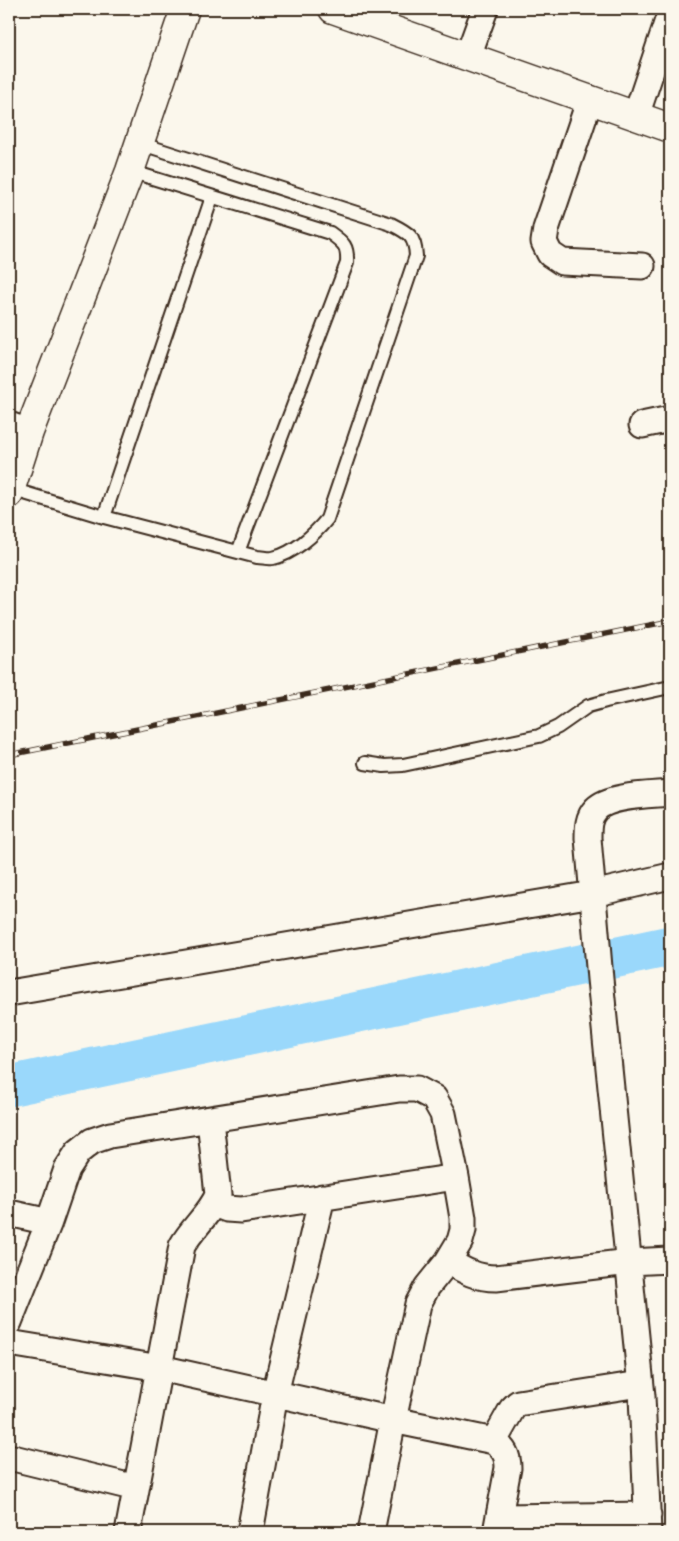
<svg xmlns="http://www.w3.org/2000/svg" width="679" height="1541" font-family="'Balsamiq Sans',sans-serif">
  <style>
    .lines { fill: none; stroke-linecap: round; stroke-linejoin: round }
    .river { stroke: #9ad8fb; stroke-width: 41 }
    .service-casing { stroke: #3b2a1e; stroke-width: 16 }
    .minor-casing { stroke: #3b2a1e; stroke-width: 29 }
    .tertiary-casing { stroke: #3b2a1e; stroke-width: 31 }
    .service { stroke: #fbf7ec; stroke-width: 12 }
    .minor { stroke: #fbf7ec; stroke-width: 25 }
    .tertiary { stroke: #fbf7ec; stroke-width: 28 }
    .rail-casing { stroke: #3b2a1e; stroke-width: 5.5 }
    .rail { stroke: #fbf7ec; stroke-width: 4; stroke-dasharray: 11; stroke-linecap: butt }
  </style>
  <rect width="100%" height="100%" fill="#fbf7ec"/>
  <filter id="ink" filterUnits="userSpaceOnUse"><feTurbulence type="fractalNoise" baseFrequency=".02" numOctaves="2"/><feDisplacementMap in="SourceGraphic" scale="10" xChannelSelector="R" yChannelSelector="G"/><feConvolveMatrix kernelMatrix="1 2 1 2 8 2 1 2 1" color-interpolation-filters="sRGB"/></filter>
  <g filter="url(#ink)">
    <g class="lines">
      <path class="river" d="M 9,1086 L 670,946"/>
      <g class="service-casing">
        <path id="service" d="M 130,171 L 330,233 C 344,243 348,246 347,263 L 238,552
          M 11,489 L 104,517 L 257,557 C 262,557 268,559 273,558 C 293,554 315,534 327,519 L 416,256 C 415,236 409,233 391,224 L 139,143
          M 104,517 L 212,197
          M 365,763 L 384,766 L 403,765 L 539,736 L 558,727 L 588,706 L 606,701 L 670,687"/>
      </g>
      <g class="minor-casing">
        <path id="minor" d="M 468,56 L 485,9
          M 590,99 L 546,229 L 544,242 L 550,254 L 562,262 L 642,266
          M 636,116 L 670,14
          M 9,425 L 29,432
          M 642,425 L 670,419
          M 9,993 L 593,894 L 670,876
          M 214,1204 L 227,1209 L 241,1210 L 456,1177
          M 9,1213 L 49,1222
          M 448,1261 C 464,1271 477,1278 496,1278 L 629,1262 L 670,1260
          M 9,1322 L 49,1222 L 67,1169 L 78,1152 L 92,1141 L 110,1135 L 399,1089 L 417,1089 L 434,1098 L 443,1114 L 456,1177 L 463,1218 L 463,1230 L 460,1241 L 448,1261 L 427,1287 L 418,1304 L 393,1420 L 371,1532
          M 9,1343 L 160,1368 L 393,1420 L 494,1441 C 504,1449 508,1455 508,1468 L 496,1532
          M 494,1441 L 512,1409 L 518,1403 L 640,1384
          M 9,1457 L 136,1488
          M 499,1517 L 648,1515
          M 128,1532 L 182,1246 C 192,1228 210,1214 218,1195 L 210,1120
          M 250,1532 L 275,1394 L 322,1197
          M 648,1532 L 642,1396 L 600,979 L 588,838 C 588,828 588,817 596,809 C 610,795 650,795 670,793"/>
      </g>
      <g class="tertiary-casing">
        <path id="tertiary" d="M 333,9 L 670,128
          M 9,494 L 29,432 L 130,171 L 185,9"/>
      </g>
      <use href="#service" class="service"/>
      <use href="#minor" class="minor"/>
      <use href="#tertiary" class="tertiary"/>
      <g class="rail-casing">
        <path id="rail" d="M 9,755 L 670,621"/>
      </g>
      <use href="#rail" class="rail"/>
    </g>
  </g>
  <rect width="679" height="1541" fill="none" stroke="#fbf7ec" stroke-width="30"/>
  <rect x="15" y="15" width="649" height="1511" fill="none" stroke="#3b2a1e" stroke-width="2" filter="url(#ink)"/>
</svg>
